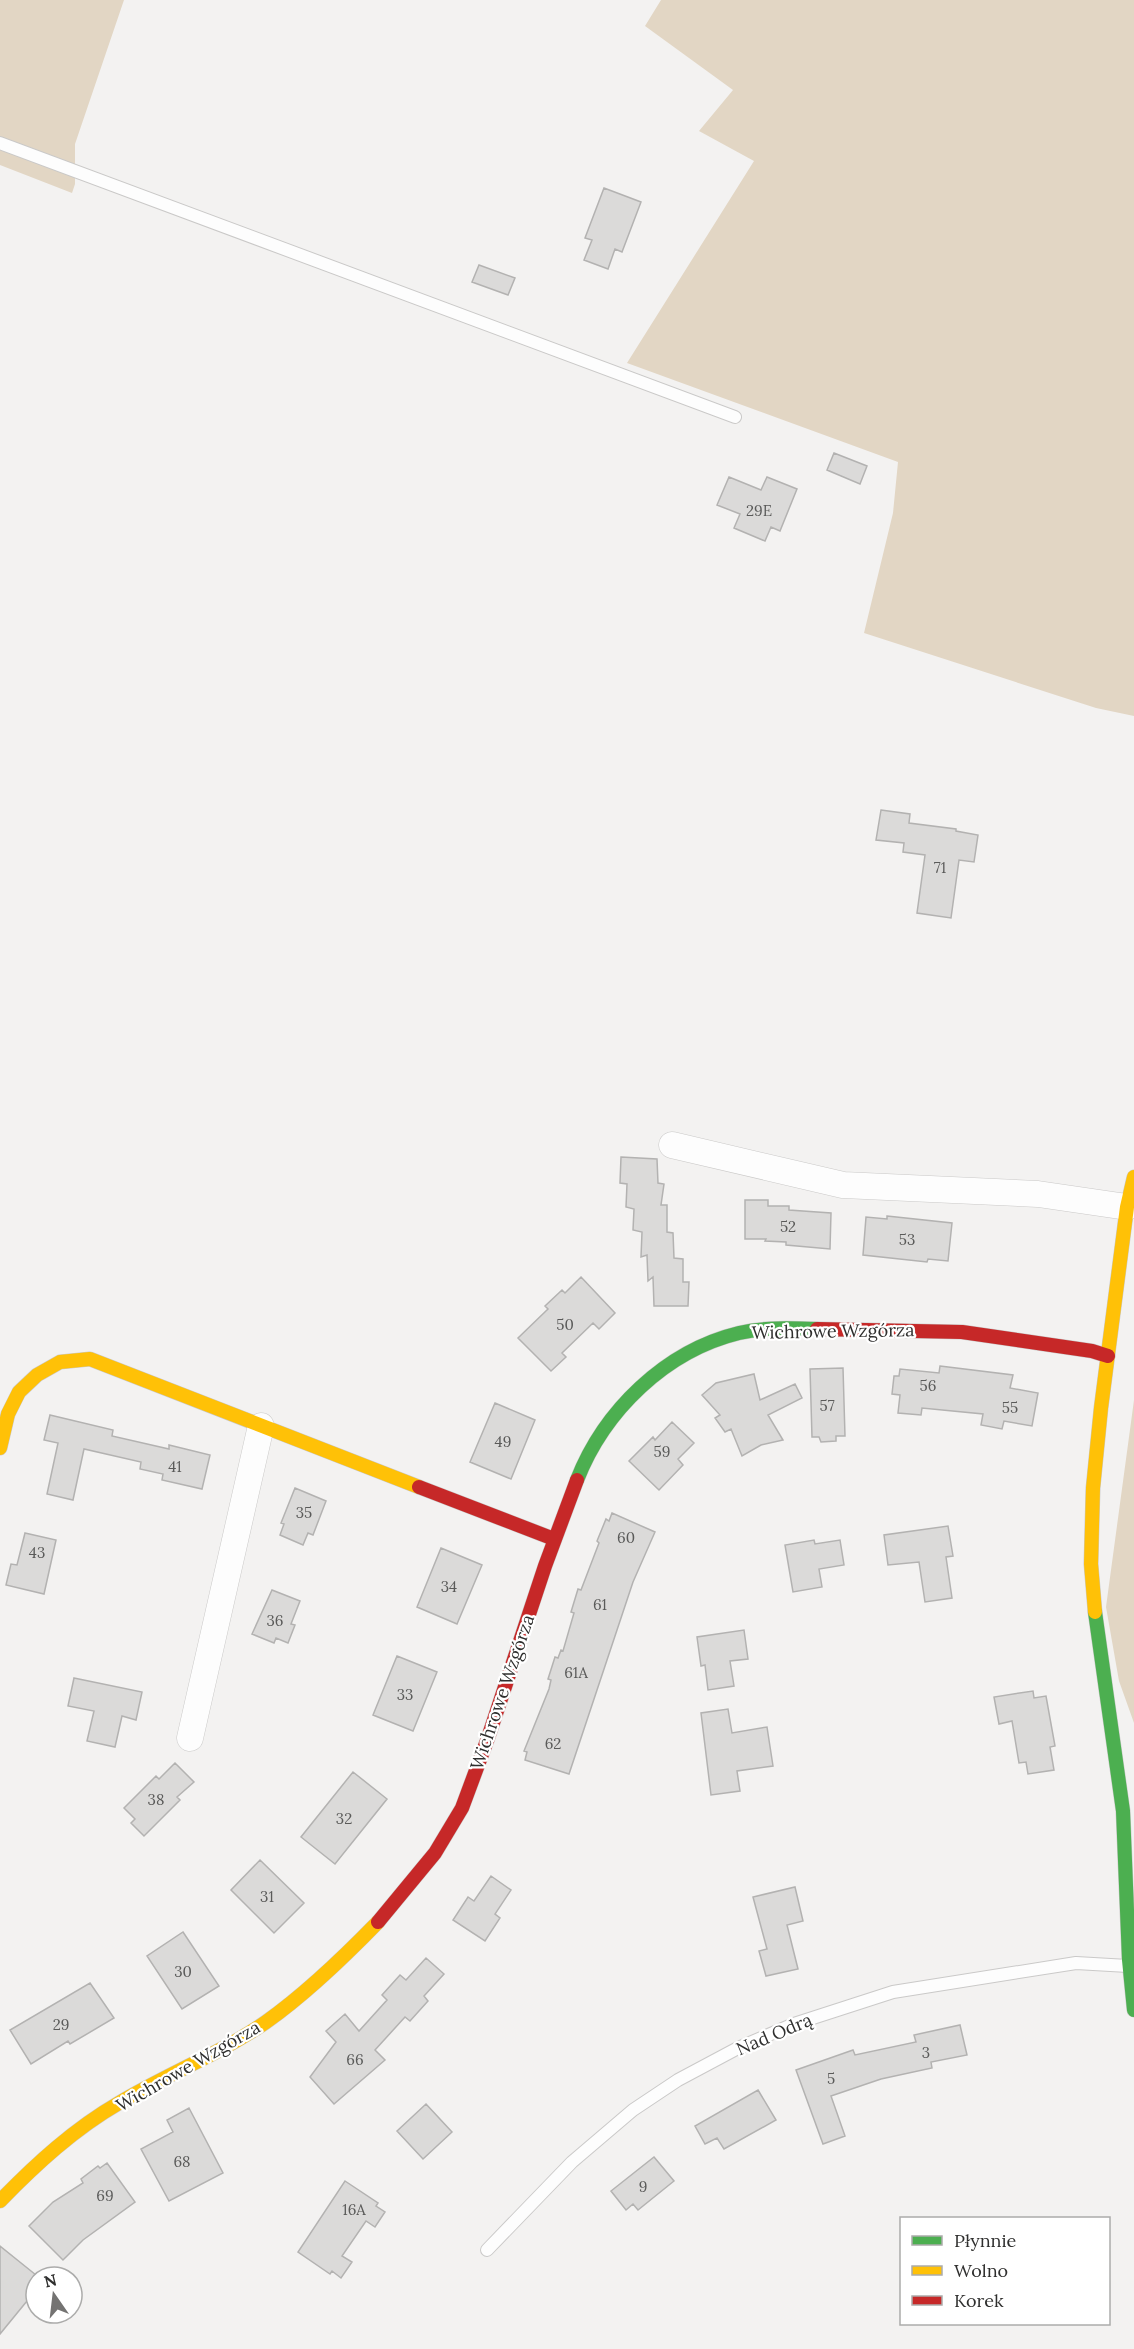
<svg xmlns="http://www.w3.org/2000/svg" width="1134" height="2349" font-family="Lora,serif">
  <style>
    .green { fill: #e2d6c4 }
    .building { fill: #dbdad9; stroke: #b3b2b1; stroke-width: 1.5 }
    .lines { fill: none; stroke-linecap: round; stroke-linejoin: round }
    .lane-casing { stroke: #cac9c8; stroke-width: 14 }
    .street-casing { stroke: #cac9c8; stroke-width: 27 }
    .fast-casing { stroke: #cac9c8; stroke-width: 15 }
    .slow-casing { stroke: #cac9c8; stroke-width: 15 }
    .jam-casing { stroke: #cac9c8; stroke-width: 15 }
    .lane { stroke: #fdfdfd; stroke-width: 12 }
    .street { stroke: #fdfdfd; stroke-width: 26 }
    .fast { stroke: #4caf50; stroke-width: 14 }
    .slow { stroke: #ffc107; stroke-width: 14 }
    .jam { stroke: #c62828; stroke-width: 14 }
    .labels { text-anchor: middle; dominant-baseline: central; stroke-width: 4.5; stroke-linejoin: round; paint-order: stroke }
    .number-label { font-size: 15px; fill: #5a5a59 }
    .street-label { font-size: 18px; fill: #2f2f2e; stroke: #fff }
  </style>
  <rect width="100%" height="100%" fill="#f3f2f1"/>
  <path class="green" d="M 0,0 L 124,0 L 75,144 L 75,184 L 72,193 L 0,165 Z
    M 661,0 L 1134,0 L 1134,716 L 1096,708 L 864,633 L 893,513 L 898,462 L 627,363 L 754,161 L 699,131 L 733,90 L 645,26 Z
    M 1134,1400 L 1134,1723 L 1119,1681 L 1106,1607 Z"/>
  <path class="building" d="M 604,188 L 641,202 L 622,252 L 615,249 L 608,269 L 584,260 L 592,240 L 585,238 Z
    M 479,265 L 515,278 L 508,295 L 472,282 Z
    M 834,453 L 867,466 L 860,484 L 827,470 Z
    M 729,477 L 761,490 L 767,477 L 797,489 L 780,531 L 771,527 L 765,541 L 734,528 L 740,514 L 717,505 Z
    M 881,810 L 910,814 L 909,823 L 956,829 L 956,831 L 978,835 L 974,862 L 959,860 L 951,918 L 917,913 L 925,855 L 903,852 L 904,843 L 876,840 Z
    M 621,1157 L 657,1159 L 658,1183 L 664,1184 L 661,1205 L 667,1205 L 667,1232 L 673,1233 L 674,1258 L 683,1259 L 683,1282 L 689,1282 L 688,1306 L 654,1306 L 653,1277 L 648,1281 L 647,1255 L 641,1257 L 642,1232 L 633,1230 L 634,1209 L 626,1207 L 627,1184 L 620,1183 Z
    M 745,1200 L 768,1200 L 768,1206 L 789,1206 L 789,1210 L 831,1213 L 830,1249 L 786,1245 L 786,1242 L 765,1241 L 766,1239 L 745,1239 Z
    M 887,1216 L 952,1223 L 948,1261 L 928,1259 L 927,1262 L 863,1255 L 866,1217 L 887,1219 Z
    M 581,1277 L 615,1313 L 599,1329 L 593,1323 L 562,1353 L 566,1357 L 551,1371 L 518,1338 L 548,1309 L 545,1306 L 562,1290 L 565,1293 Z
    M 940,1366 L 1013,1375 L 1010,1388 L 1038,1393 L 1032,1426 L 1004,1421 L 1002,1429 L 981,1425 L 983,1414 L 922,1408 L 921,1415 L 898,1413 L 900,1395 L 892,1394 L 894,1376 L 899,1376 L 900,1369 L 939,1373 Z
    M 843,1368 L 845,1436 L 836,1436 L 836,1441 L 821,1442 L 819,1437 L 812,1437 L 810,1369 Z
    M 754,1374 L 760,1400 L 795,1384 L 802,1398 L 768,1415 L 783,1440 L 761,1445 L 742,1456 L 731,1429 L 725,1432 L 715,1418 L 720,1415 L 702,1395 L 716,1383 Z
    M 495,1403 L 535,1420 L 511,1479 L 470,1462 Z
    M 50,1415 L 113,1430 L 112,1436 L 169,1449 L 169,1445 L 210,1455 L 202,1489 L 162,1480 L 163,1474 L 140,1469 L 141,1462 L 84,1449 L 73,1500 L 47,1494 L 58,1443 L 44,1440 Z
    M 672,1422 L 694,1443 L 678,1459 L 683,1465 L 659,1490 L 629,1461 L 653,1437 L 655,1440 Z
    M 295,1488 L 326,1501 L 313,1535 L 308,1533 L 303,1545 L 280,1535 L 284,1524 L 281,1523 Z
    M 612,1513 L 655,1532 L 633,1582 L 569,1774 L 525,1760 L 527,1752 L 524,1751 L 549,1689 L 551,1680 L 548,1679 L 555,1657 L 558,1658 L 561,1650 L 563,1651 L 574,1613 L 571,1612 L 578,1589 L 581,1590 L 599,1543 L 597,1541 L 606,1519 L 609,1521 Z
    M 948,1526 L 953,1556 L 946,1557 L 952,1598 L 925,1602 L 919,1562 L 888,1565 L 884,1535 Z
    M 25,1533 L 56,1540 L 44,1594 L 6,1585 L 11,1564 L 17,1565 Z
    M 814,1540 L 815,1544 L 840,1540 L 844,1565 L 819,1569 L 822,1587 L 793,1592 L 785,1545 Z
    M 441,1548 L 482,1565 L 457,1624 L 417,1607 Z
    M 272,1590 L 300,1601 L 291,1624 L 295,1625 L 288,1643 L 276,1638 L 274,1643 L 252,1634 Z
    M 744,1630 L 748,1659 L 730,1661 L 734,1686 L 708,1690 L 705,1665 L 701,1666 L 697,1637 Z
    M 397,1656 L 437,1672 L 413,1731 L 373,1715 Z
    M 74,1678 L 142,1692 L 136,1720 L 122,1716 L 115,1747 L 87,1741 L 94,1711 L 68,1706 Z
    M 1033,1691 L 1034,1698 L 1046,1696 L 1055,1746 L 1050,1747 L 1054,1770 L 1028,1774 L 1026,1762 L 1019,1763 L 1012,1721 L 999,1724 L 994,1697 Z
    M 728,1709 L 732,1733 L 767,1727 L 773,1766 L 737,1771 L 740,1791 L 711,1795 L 701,1713 Z
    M 175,1763 L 194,1782 L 177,1797 L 180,1800 L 144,1836 L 131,1823 L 135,1819 L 124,1808 L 156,1776 L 159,1779 Z
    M 353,1772 L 387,1799 L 335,1864 L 301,1837 Z
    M 260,1860 L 304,1903 L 274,1933 L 231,1890 Z
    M 491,1876 L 511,1890 L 495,1914 L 500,1918 L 485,1941 L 453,1920 L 468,1897 L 474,1901 Z
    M 795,1887 L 803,1921 L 787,1925 L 798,1969 L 766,1976 L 759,1951 L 767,1949 L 753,1897 Z
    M 183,1932 L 219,1986 L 182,2009 L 147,1956 Z
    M 426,1958 L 444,1974 L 424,1996 L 428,2001 L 410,2021 L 405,2017 L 375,2050 L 385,2060 L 334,2104 L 310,2077 L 336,2042 L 326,2031 L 345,2014 L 359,2031 L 387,2000 L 382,1995 L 400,1975 L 406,1980 Z
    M 90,1983 L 114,2018 L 70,2044 L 68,2041 L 31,2064 L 10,2030 Z
    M 960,2025 L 967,2055 L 931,2062 L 932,2068 L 881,2079 L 831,2096 L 845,2136 L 823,2144 L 796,2070 L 853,2050 L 855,2055 L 916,2042 L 914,2035 Z
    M 758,2090 L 776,2120 L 724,2149 L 717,2138 L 705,2144 L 695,2126 Z
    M 426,2104 L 452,2132 L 423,2159 L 397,2131 Z
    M 189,2108 L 223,2173 L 169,2201 L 141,2149 L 173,2132 L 167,2120 Z
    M 654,2157 L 674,2181 L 638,2210 L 633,2204 L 626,2210 L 611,2191 Z
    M 107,2163 L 135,2202 L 83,2240 L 63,2260 L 29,2226 L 53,2202 L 83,2183 L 81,2179 L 98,2166 L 100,2168 Z
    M 345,2181 L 378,2203 L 376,2206 L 385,2212 L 375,2227 L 366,2221 L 342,2256 L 352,2262 L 341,2278 L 332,2271 L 330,2274 L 298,2252 Z
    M 0,2246 L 36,2275 L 36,2290 L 0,2334 Z"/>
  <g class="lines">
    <g class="lane-casing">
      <path id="lane" d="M 0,143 L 735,417
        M 487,2250 L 572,2162 L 633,2110 L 678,2080 L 738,2048 L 794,2024 L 893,1992 L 1076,1963 L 1128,1966"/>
    </g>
    <g class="street-casing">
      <path id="street" d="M 672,1145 L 843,1185 L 1038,1194 L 1127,1207
        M 190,1738 L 261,1426"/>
    </g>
    <g class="fast-casing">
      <path id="fast" d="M 577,1480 C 604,1411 665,1351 739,1333 C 765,1327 791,1328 817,1329
        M 1095,1612 L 1123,1811 L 1129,1960 L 1134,2010"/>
    </g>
    <g class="slow-casing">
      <path id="slow" d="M 0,1448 L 8,1414 L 19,1392 L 37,1375 L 60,1362 L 90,1359 L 419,1487
        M 1095,1612 L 1091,1564 L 1093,1488 L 1101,1408 L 1127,1207 L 1134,1177
        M 0,2201 C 36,2164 74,2129 119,2103 C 167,2074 220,2054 266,2022 C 307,1993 344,1957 378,1922"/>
    </g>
    <g class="jam-casing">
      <path id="jam" d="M 817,1329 L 962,1332 L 1092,1351 L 1108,1356
        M 419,1487 L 554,1539
        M 378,1922 L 435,1853 L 462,1808 L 488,1738 L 545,1566 L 577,1480"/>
    </g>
    <use href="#lane" class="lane"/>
    <use href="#street" class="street"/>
    <use href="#fast" class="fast"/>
    <use href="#slow" class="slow"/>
    <use href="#jam" class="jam"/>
  </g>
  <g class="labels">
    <g class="number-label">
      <text x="759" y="510">29E</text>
      <text x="940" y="867">71</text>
      <text x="788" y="1226">52</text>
      <text x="907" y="1239">53</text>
      <text x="565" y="1324">50</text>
      <text x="928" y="1385">56</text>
      <text x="827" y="1405">57</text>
      <text x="1010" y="1407">55</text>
      <text x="503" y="1441">49</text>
      <text x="662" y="1451">59</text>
      <text x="175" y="1466">41</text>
      <text x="304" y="1512">35</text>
      <text x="626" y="1537">60</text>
      <text x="37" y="1552">43</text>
      <text x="449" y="1586">34</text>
      <text x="600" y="1604">61</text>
      <text x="275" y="1620">36</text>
      <text x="576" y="1672">61A</text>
      <text x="405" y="1694">33</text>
      <text x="553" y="1743">62</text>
      <text x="156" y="1799">38</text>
      <text x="344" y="1818">32</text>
      <text x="267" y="1896">31</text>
      <text x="183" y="1971">30</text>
      <text x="61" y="2024">29</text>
      <text x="926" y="2052">3</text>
      <text x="355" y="2059">66</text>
      <text x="831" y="2078">5</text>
      <text x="182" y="2161">68</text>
      <text x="643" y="2186">9</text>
      <text x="105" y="2195">69</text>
      <text x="354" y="2209">16A</text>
    </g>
    <g class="street-label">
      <text transform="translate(833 1331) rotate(-1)">Wichrowe Wzgórza</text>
      <text transform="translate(502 1692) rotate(-71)">Wichrowe Wzgórza</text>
      <text transform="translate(774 2034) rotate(-23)">Nad Odrą</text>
      <text transform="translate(188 2066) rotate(-30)">Wichrowe Wzgórza</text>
    </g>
  </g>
  <rect x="900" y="2217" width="210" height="108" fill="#ffffff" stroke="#acacab" stroke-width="1.5"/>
  <rect x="912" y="2236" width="30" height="9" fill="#4caf50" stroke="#acacab" stroke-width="1.5"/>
  <text x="954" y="2247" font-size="18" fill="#2f2f2e">Płynnie</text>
  <rect x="912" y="2266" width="30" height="9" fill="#ffc107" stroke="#acacab" stroke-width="1.5"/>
  <text x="954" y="2277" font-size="18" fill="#2f2f2e">Wolno</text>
  <rect x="912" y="2296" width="30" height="9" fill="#c62828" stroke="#acacab" stroke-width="1.5"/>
  <text x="954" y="2307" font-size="18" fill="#2f2f2e">Korek</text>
  <g transform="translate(54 2295) rotate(346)"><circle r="28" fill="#ffffff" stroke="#acacab" stroke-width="1.5"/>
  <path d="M0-4.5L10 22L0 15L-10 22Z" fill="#747372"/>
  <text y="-9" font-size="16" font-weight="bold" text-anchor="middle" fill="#2f2f2e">N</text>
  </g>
</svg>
